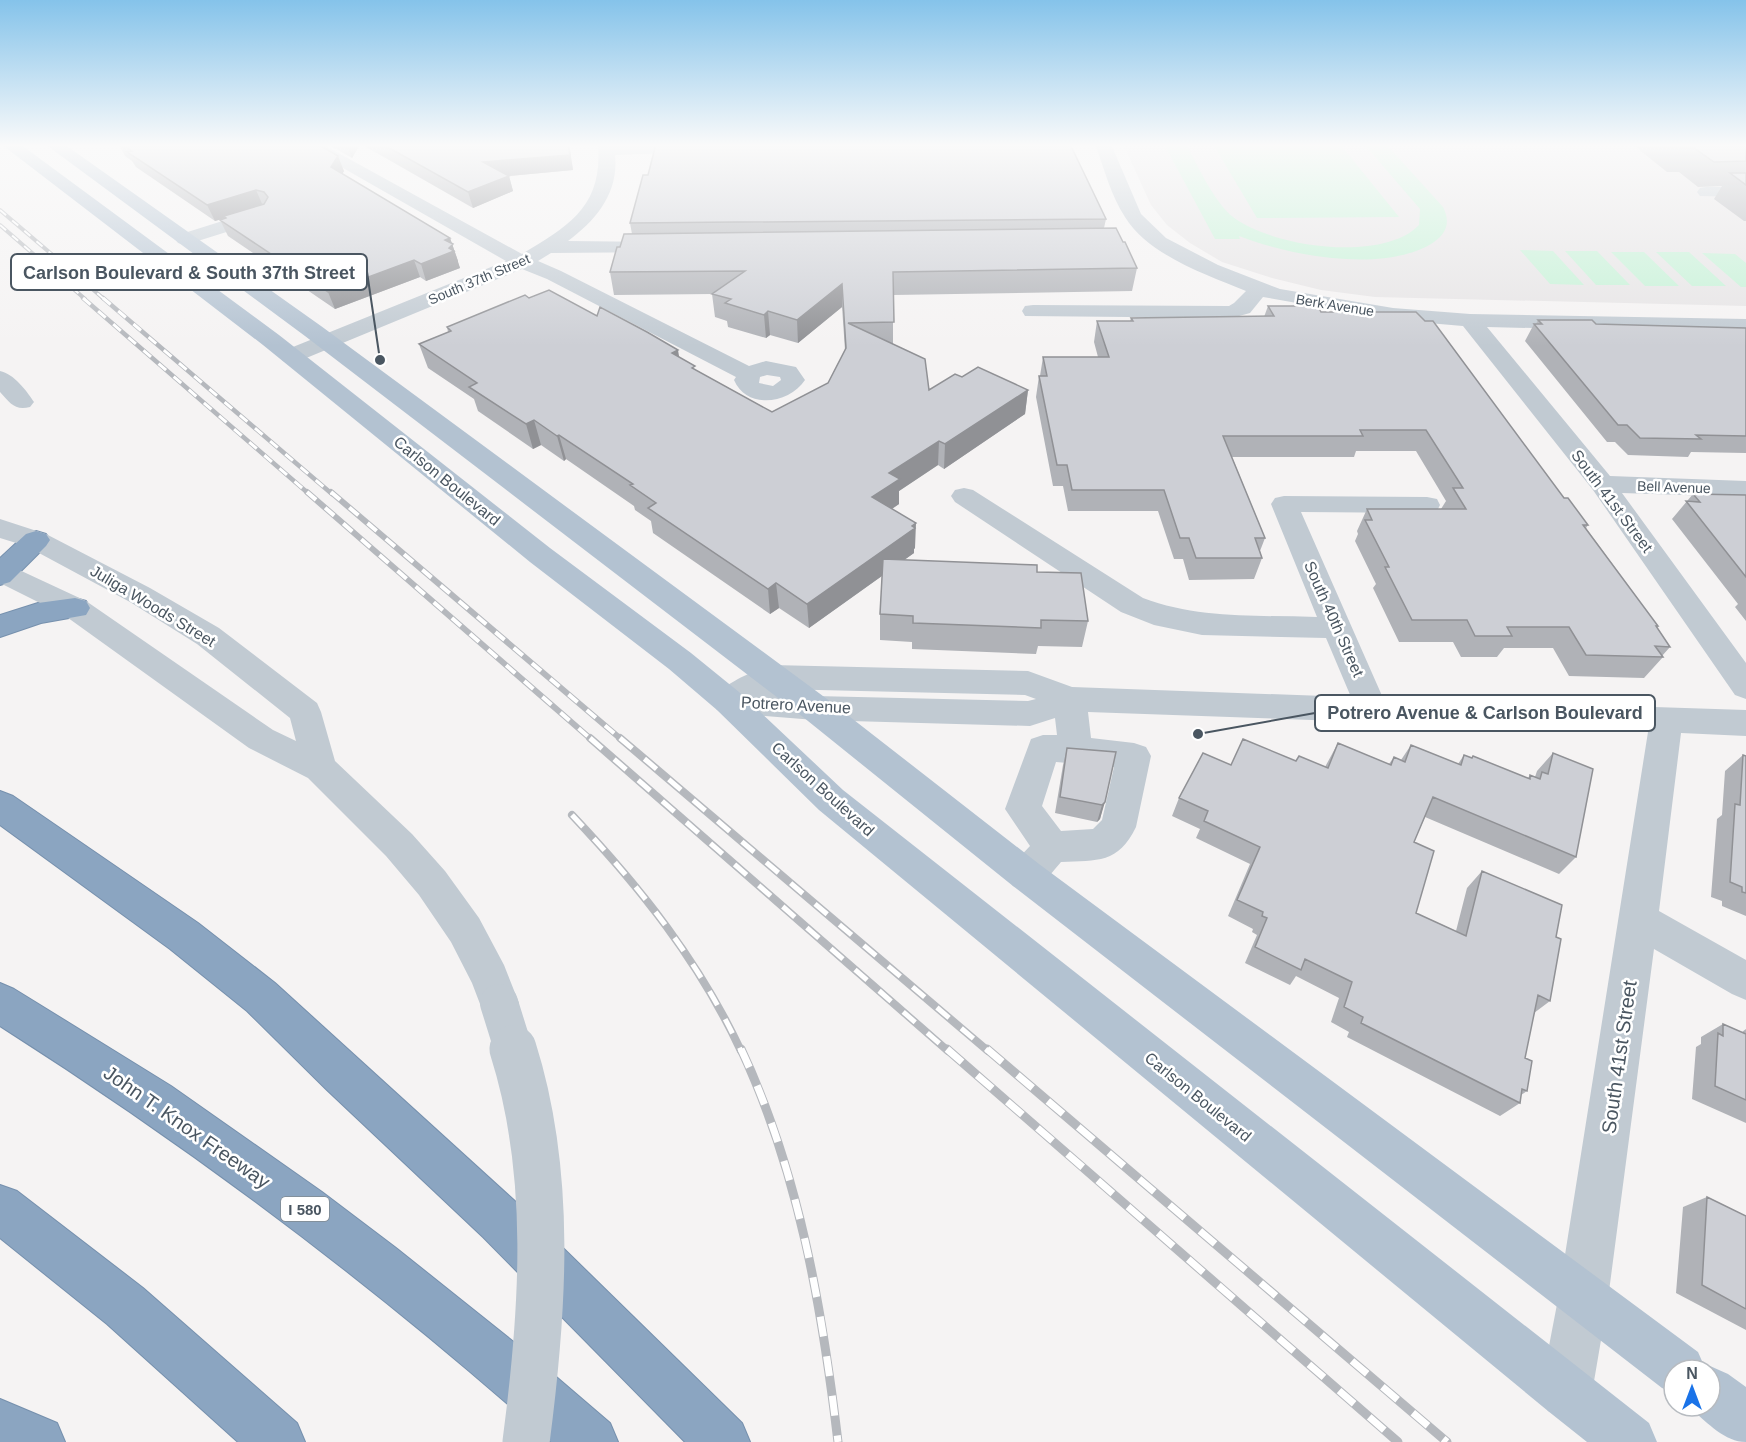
<svg xmlns="http://www.w3.org/2000/svg" width="1746" height="1442" font-family="Helvetica,sans-serif">
  <style>
    .education { fill: #e6e4e5 }
    .green { fill: #c3f1d5 }
    .lines { fill: none; stroke-linecap: round; stroke-linejoin: round }
    .highway-casing { stroke: #7690ad; stroke-width: 2 }
    .minor { fill: #c1cad2; fill-rule: evenodd }
    .major { fill: #b3c2d1; fill-rule: evenodd }
    .highway { fill: #8ba5c1; fill-rule: evenodd }
    .rail-far4-casing { stroke: #b5b8bd; stroke-width: 4 }
    .rail-far3-casing { stroke: #b5b8bd; stroke-width: 4.5 }
    .rail-far2-casing { stroke: #b5b8bd; stroke-width: 6 }
    .rail-far1-casing { stroke: #b5b8bd; stroke-width: 8 }
    .rail-casing { stroke: #b5b8bd; stroke-width: 9 }
    .rail-far4 { stroke: #fff; stroke-width: 2; stroke-dasharray: 8; stroke-linecap: butt }
    .rail-far3 { stroke: #fff; stroke-width: 3; stroke-dasharray: 10; stroke-linecap: butt }
    .rail-far2 { stroke: #fff; stroke-width: 4; stroke-dasharray: 12; stroke-linecap: butt }
    .rail-far1 { stroke: #fff; stroke-width: 5; stroke-dasharray: 16; stroke-linecap: butt }
    .rail { stroke: #fff; stroke-width: 7; stroke-dasharray: 20; stroke-linecap: butt }
    .minor-bridge-far1 { stroke: #c1cad2; stroke-width: 38 }
    .minor-bridge { stroke: #c1cad2; stroke-width: 47 }
    .wall { fill: #b0b2b7 }
    .shaded-wall { fill: #909195 }
    .building { fill: #cdcfd5; stroke: #909195; stroke-width: 1.5 }
    .labels { text-anchor: middle; dominant-baseline: central; stroke-width: 5; stroke-linejoin: round; paint-order: stroke }
    .far-street-label { font-size: 14px; fill: #4a5661; stroke: #fff }
    .shield { fill: #fff; stroke: #808990; stroke-width: 1.5 }
    .shield-label { font-size: 15px; font-weight: bold; fill: #4a5661 }
    .street-label { font-size: 16px; fill: #4a5661; stroke: #fff }
    .near-street-label { font-size: 20px; fill: #4a5661; stroke: #fff }
    .leader { fill: none; stroke: #4a5661; stroke-width: 2 }
    .callout-dot { fill: #4a5661; stroke: #fff; stroke-width: 2 }
    .callout { fill: #fff; stroke: #4a5661; stroke-width: 2 }
    .callout-label { font-size: 18px; text-anchor: middle; font-weight: bold; fill: #4a5661 }
  </style>
  <rect width="100%" height="100%" fill="#f5f3f3"/>
  <path class="education" d="M 1123,144 L 1746,144 L 1746,306 L 1375,297 L 1321,290 L 1272,278 L 1222,262 L 1190,243 L 1167,225 L 1151,205 Z"/>
  <path class="green" d="M 1164,144 L 1186,144 C 1198,166 1214,202 1233,217 C 1272,247 1383,263 1419,225 L 1420,209 L 1364,144 L 1386,144 L 1443,207 C 1450,221 1448,232 1434,242 C 1386,274 1289,256 1239,236 L 1240,239 L 1215,239 Z
    M 1213,144 L 1340,144 L 1399,217 L 1257,218 Z
    M 1520,250 L 1553,251 L 1584,285 L 1550,284 Z
    M 1565,251 L 1597,251 L 1630,285 L 1596,285 Z
    M 1611,252 L 1644,252 L 1679,286 L 1645,286 Z
    M 1656,252 L 1689,252 L 1726,286 L 1692,286 Z
    M 1702,253 L 1735,254 L 1746,263 L 1746,287 L 1741,287 Z"/>
  <g class="lines">
    <g class="highway-casing">
      <path id="highway" d="M 36,531 L 46,534 L 50,540 L 46,546 L 10,582 L 0,585 L 0,558 L 26,534 Z
        M 75,598 L 86,601 L 90,608 L 86,615 L 41,623 L 0,637 L 0,615 L 38,603 Z
        M 0,791 L 13,796 L 198,923 L 275,983 L 517,1203 L 742,1423 L 750,1442 L 685,1442 L 483,1237 L 327,1090 L 247,1011 L 170,949 L 0,825 Z
        M 0,983 L 14,989 L 171,1086 L 322,1192 L 396,1248 L 540,1363 L 610,1423 L 618,1442 L 551,1442 C 378,1288 195,1150 0,1026 Z
        M 0,1185 L 17,1191 L 143,1288 L 297,1423 L 305,1442 L 238,1442 L 107,1324 L 0,1238 Z
        M 0,1399 L 57,1423 L 65,1442 L 0,1442 Z"/>
    </g>
    <path class="minor" d="M 301,144 L 322,144 L 522,254 C 570,225 603,206 598,144 L 704,144 L 706,147 L 704,151 L 698,152 L 615,155 C 619,192 597,220 568,241 L 661,242 L 668,244 L 671,248 L 668,252 L 551,253 L 538,261 L 561,271 L 749,366 L 766,361 L 796,367 L 805,380 C 789,404 747,410 734,380 L 736,377 L 547,279 L 522,269 L 299,361 L 291,363 L 283,361 L 280,356 L 283,351 L 506,261 ZM 767,375 L 780,377 L 781,380 L 773,386 L 759,383 L 760,377 Z
      M 1095,144 L 1111,144 L 1141,214 L 1166,238 L 1218,265 L 1280,289 L 1393,308 L 1470,314 L 1746,319 L 1746,333 L 1487,327 L 1610,476 L 1746,481 L 1746,497 L 1622,493 L 1746,663 L 1746,699 L 1735,695 L 1593,490 L 1463,326 L 1393,320 L 1263,297 L 1250,313 L 1232,318 L 1025,316 L 1022,311 L 1025,306 L 1033,305 L 1229,306 L 1234,303 L 1246,291 C 1207,275 1148,255 1125,217 C 1111,196 1104,168 1095,144 Z
      M 1706,187 L 1746,187 L 1746,197 L 1700,196 L 1697,192 L 1700,188 Z
      M 264,208 L 271,210 L 273,214 L 271,218 L 185,245 L 178,243 L 175,239 L 178,235 Z
      M 0,371 C 14,374 26,390 34,402 L 30,407 C 15,411 10,403 0,392 Z
      M 964,488 L 973,490 L 1143,598 C 1198,619 1258,615 1317,617 L 1271,504 L 1275,498 L 1284,496 L 1427,497 L 1437,499 L 1440,505 L 1437,511 L 1427,513 L 1301,512 L 1383,698 L 1746,710 L 1746,736 L 1681,733 L 1659,911 L 1746,960 L 1746,1000 L 1732,994 L 1654,949 L 1608,1299 L 1592,1393 L 1584,1411 L 1566,1419 L 1548,1411 L 1540,1393 L 1558,1299 L 1648,732 L 1088,712 L 1091,738 L 1134,743 L 1146,747 L 1151,756 L 1136,827 C 1118,864 1098,860 1061,862 C 1045,880 1038,896 1013,886 L 1007,875 L 1013,864 L 1030,846 L 1005,809 L 1031,739 L 1043,735 L 1057,735 L 1055,718 L 1030,726 L 815,720 L 728,713 L 717,710 L 712,701 C 721,684 753,671 772,665 L 1028,671 L 1072,687 L 1351,697 L 1326,638 L 1202,635 L 1154,625 L 1121,612 L 955,502 L 951,496 L 955,490 ZM 777,689 L 1025,695 L 1036,699 L 1028,701 L 815,696 L 771,692 ZM 1056,762 L 1114,767 L 1102,820 L 1093,829 L 1061,831 L 1042,806 Z
      M 0,519 L 46,534 L 150,588 L 219,628 L 317,703 L 321,712 L 335,761 L 412,834 L 445,871 L 479,918 L 504,965 L 519,1003 L 513,1017 L 499,1023 L 485,1017 L 472,983 L 451,942 L 419,895 L 386,856 L 308,778 L 249,748 L 64,615 L 0,583 L 0,561 L 86,601 L 273,730 L 296,741 L 290,718 L 197,644 L 130,602 L 26,546 L 0,538 Z"/>
    <path class="major" d="M 1,144 L 20,144 L 279,335 L 550,548 L 691,653 L 739,692 L 843,790 L 1649,1423 L 1657,1442 L 1587,1442 L 1548,1411 L 819,810 L 717,710 L 669,669 L 530,562 L 263,345 Z
      M 45,144 L 64,144 L 321,326 L 827,699 L 1039,864 L 1698,1352 L 1705,1368 L 1710,1366 L 1728,1374 L 1746,1387 L 1746,1442 C 1725,1442 1708,1423 1692,1410 L 1690,1406 L 1710,1406 L 1710,1370 L 1674,1370 L 1674,1393 L 1662,1388 L 1013,886 L 803,717 L 305,336 Z"/>
    <use href="#highway" class="highway"/>
    <g class="rail-far4-casing">
      <path id="rail-far4" d="M 0,210 L 104,299
        M 0,225 L 85,299"/>
    </g>
    <g class="rail-far3-casing">
      <path id="rail-far3" d="M 83,298 L 309,494
        M 103,298 L 332,494"/>
    </g>
    <g class="rail-far2-casing">
      <path id="rail-far2" d="M 307,492 L 592,740
        M 331,492 L 622,740"/>
    </g>
    <g class="rail-far1-casing">
      <path id="rail-far1" d="M 590,738 L 948,1051
        M 620,738 L 988,1051
        M 572,815 C 640,887 699,961 741,1051"/>
    </g>
    <g class="rail-casing">
      <path id="rail" d="M 741,1049 C 799,1173 822,1307 838,1442
        M 947,1049 L 1398,1442
        M 987,1049 L 1447,1442"/>
    </g>
    <use href="#rail-far4" class="rail-far4"/>
    <use href="#rail-far3" class="rail-far3"/>
    <use href="#rail-far2" class="rail-far2"/>
    <use href="#rail-far1" class="rail-far1"/>
    <use href="#rail" class="rail"/>
    <path class="minor-bridge-far1" d="M 499,1003 L 514,1051"/>
    <path class="minor-bridge" d="M 513,1049 C 553,1175 543,1313 526,1442"/>
  </g>
  <path class="wall" d="M 119,144 L 318,144 L 344,171 L 342,174 L 450,238 L 458,261 L 458,262 L 460,268 L 426,281 L 420,277 L 335,309 L 228,236 L 220,220 L 225,218 L 215,221 L 136,167 L 132,161 L 125,156 Z
    M 327,144 L 360,144 L 352,158 Z
    M 361,144 L 569,144 L 573,170 L 509,176 L 513,191 L 473,208 Z
    M 1632,144 L 1746,144 L 1746,221 L 1744,221 L 1714,199 L 1722,186 L 1698,187 L 1679,172 L 1667,172 Z
    M 1106,219 L 1104,228 L 1137,268 L 1132,291 L 893,295 L 893,344 L 929,390 L 962,377 L 1028,390 L 1025,414 L 944,469 L 938,465 L 899,491 L 899,504 L 892,509 L 915,548 L 914,549 L 914,553 L 904,560 L 1037,572 L 1088,621 L 1082,647 L 1038,646 L 1036,654 L 912,649 L 912,642 L 880,640 L 880,614 L 882,576 L 809,628 L 779,608 L 770,614 L 653,533 L 651,521 L 635,510 L 634,506 L 566,459 L 564,461 L 541,445 L 533,449 L 478,411 L 474,399 L 428,368 L 419,344 L 448,332 L 447,327 L 529,298 L 597,316 L 679,357 L 696,370 L 772,412 L 828,383 L 845,350 L 842,307 L 798,343 L 770,335 L 766,338 L 728,327 L 727,321 L 715,317 L 712,294 L 614,295 L 610,272 L 620,247 L 632,234 L 630,223 Z
    M 1268,306 L 1321,312 L 1564,498 L 1588,525 L 1586,528 L 1658,626 L 1657,627 L 1670,647 L 1662,656 L 1663,657 L 1644,678 L 1569,676 L 1553,648 L 1504,648 L 1497,657 L 1461,657 L 1453,642 L 1399,642 L 1373,588 L 1376,584 L 1355,541 L 1358,534 L 1357,531 L 1367,509 L 1441,509 L 1446,501 L 1416,451 L 1356,451 L 1354,457 L 1232,457 L 1265,538 L 1260,551 L 1262,558 L 1254,579 L 1189,580 L 1183,559 L 1174,559 L 1158,511 L 1068,511 L 1063,486 L 1053,486 L 1036,397 L 1039,376 L 1040,376 L 1043,357 L 1098,357 L 1094,342 L 1097,321 L 1130,321 L 1131,318 L 1264,317 Z
    M 1538,320 L 1596,324 L 1746,328 L 1746,453 L 1691,452 L 1688,457 L 1628,455 L 1615,442 L 1607,442 L 1525,341 L 1534,324 L 1536,324 Z
    M 1693,494 L 1746,495 L 1746,621 L 1735,607 L 1738,604 L 1672,519 Z
    M 1338,743 L 1389,764 L 1394,757 L 1401,760 L 1411,745 L 1458,764 L 1464,755 L 1528,778 L 1530,775 L 1535,777 L 1537,771 L 1553,753 L 1576,857 L 1559,874 L 1425,817 L 1414,842 L 1416,913 L 1456,931 L 1467,888 L 1482,871 L 1556,937 L 1550,1001 L 1534,1013 L 1525,1058 L 1527,1091 L 1521,1095 L 1520,1103 L 1500,1116 L 1347,1037 L 1349,1032 L 1331,1022 L 1339,998 L 1296,976 L 1290,985 L 1245,963 L 1257,935 L 1252,932 L 1253,929 L 1228,916 L 1250,864 L 1196,838 L 1200,829 L 1172,816 L 1179,798 L 1231,765 L 1296,761 L 1299,756 L 1325,767 Z
    M 1067,748 L 1116,752 L 1100,819 L 1097,822 L 1055,813 L 1063,765 Z
    M 1743,755 L 1746,756 L 1746,916 L 1722,906 L 1722,901 L 1711,897 L 1717,819 L 1722,815 L 1725,771 Z
    M 1723,1024 L 1742,1032 L 1746,1029 L 1746,1123 L 1692,1099 L 1696,1047 L 1701,1044 L 1701,1037 Z
    M 1707,1197 L 1746,1216 L 1746,1330 L 1676,1293 L 1683,1207 Z"/>
  <path class="shaded-wall" d="M 347,144 L 360,144 L 352,158 Z
    M 569,144 L 573,170 L 509,176 L 513,191 L 473,208 L 468,192 L 483,162 Z
    M 338,156 L 344,171 L 337,183 L 331,167 Z
    M 256,190 L 263,206 L 224,216 L 225,218 L 215,221 L 207,205 Z
    M 450,238 L 458,261 L 458,262 L 460,268 L 426,281 L 421,264 L 445,240 Z
    M 414,260 L 420,277 L 335,309 L 328,292 Z
    M 842,284 L 842,307 L 798,343 L 797,320 Z
    M 768,311 L 770,335 L 766,338 L 764,315 Z
    M 678,350 L 682,374 L 672,353 Z
    M 1028,390 L 1025,414 L 944,469 L 945,444 Z
    M 534,420 L 541,445 L 533,449 L 526,424 Z
    M 559,435 L 566,459 L 564,461 L 557,436 Z
    M 939,441 L 938,465 L 899,491 L 899,504 L 872,522 L 872,497 L 889,473 Z
    M 916,523 L 915,548 L 914,549 L 914,553 L 809,628 L 807,604 Z
    M 776,583 L 779,608 L 770,614 L 768,589 Z
    M 1105,802 L 1100,819 L 1097,822 L 1102,805 Z"/>
  <path class="building" d="M 122,144 L 318,144 L 338,156 L 331,167 L 450,238 L 445,240 L 453,244 L 449,248 L 454,251 L 421,264 L 414,260 L 328,292 L 220,220 L 226,218 L 224,216 L 264,204 L 268,197 L 264,192 L 256,190 L 207,205 L 127,152 L 132,151 Z
    M 382,144 L 568,144 L 570,155 L 483,162 L 509,176 L 468,192 Z
    M 656,144 L 1070,144 L 1106,219 L 630,223 L 643,175 L 648,175 Z
    M 1677,144 L 1746,144 L 1746,161 L 1714,162 L 1694,148 L 1682,148 Z
    M 1730,173 L 1746,173 L 1746,185 Z
    M 1116,228 L 1123,242 L 1125,242 L 1137,268 L 893,272 L 894,322 L 848,323 L 925,359 L 929,390 L 955,374 L 962,377 L 978,367 L 1028,390 L 945,444 L 939,441 L 889,473 L 900,479 L 872,497 L 916,523 L 912,526 L 915,528 L 807,604 L 776,583 L 768,589 L 648,508 L 656,503 L 630,485 L 633,484 L 559,435 L 557,436 L 534,420 L 526,424 L 469,387 L 477,383 L 419,344 L 451,331 L 447,327 L 525,295 L 529,298 L 549,290 L 597,316 L 600,307 L 647,332 L 678,350 L 672,353 L 695,366 L 692,368 L 772,412 L 828,383 L 846,348 L 842,284 L 797,320 L 768,311 L 764,315 L 725,303 L 731,299 L 712,294 L 745,271 L 610,272 L 617,247 L 620,247 L 624,234 Z
    M 1268,306 L 1318,306 L 1321,312 L 1416,312 L 1425,321 L 1433,321 L 1564,498 L 1568,498 L 1588,525 L 1583,525 L 1658,626 L 1656,626 L 1670,647 L 1655,646 L 1663,657 L 1586,655 L 1569,627 L 1507,627 L 1512,636 L 1475,636 L 1467,620 L 1412,620 L 1385,567 L 1389,567 L 1365,520 L 1372,520 L 1367,509 L 1466,509 L 1453,488 L 1463,488 L 1426,430 L 1360,430 L 1363,436 L 1223,436 L 1265,538 L 1255,538 L 1262,558 L 1196,558 L 1189,538 L 1180,538 L 1164,490 L 1072,490 L 1067,465 L 1057,465 L 1039,376 L 1047,376 L 1043,357 L 1109,357 L 1097,321 L 1133,321 L 1131,318 L 1274,316 Z
    M 1538,320 L 1592,320 L 1596,324 L 1746,328 L 1746,436 L 1696,435 L 1701,439 L 1640,438 L 1627,425 L 1618,425 L 1534,324 L 1542,324 Z
    M 1693,494 L 1746,495 L 1746,577 L 1686,501 L 1700,502 Z
    M 883,559 L 1037,565 L 1037,572 L 1081,573 L 1088,621 L 1041,620 L 1041,628 L 913,623 L 913,616 L 880,614 Z
    M 1243,739 L 1296,761 L 1299,756 L 1328,768 L 1338,743 L 1391,765 L 1394,757 L 1405,762 L 1411,745 L 1461,765 L 1464,755 L 1472,758 L 1473,756 L 1530,779 L 1530,775 L 1540,779 L 1542,772 L 1548,774 L 1553,753 L 1593,769 L 1576,857 L 1433,797 L 1414,842 L 1434,851 L 1416,913 L 1466,936 L 1482,871 L 1562,905 L 1556,937 L 1561,939 L 1550,1001 L 1538,995 L 1525,1058 L 1532,1061 L 1527,1091 L 1522,1089 L 1520,1103 L 1361,1023 L 1363,1017 L 1344,1007 L 1352,982 L 1305,959 L 1301,970 L 1255,947 L 1267,918 L 1262,916 L 1263,912 L 1237,900 L 1260,847 L 1204,821 L 1208,811 L 1179,798 L 1203,753 L 1231,765 Z
    M 1067,748 L 1116,752 L 1105,802 L 1102,805 L 1060,797 Z
    M 1743,755 L 1746,756 L 1746,893 L 1742,892 L 1742,887 L 1730,882 L 1735,804 L 1740,805 Z
    M 1723,1024 L 1746,1034 L 1746,1100 L 1715,1086 L 1718,1033 L 1723,1036 Z
    M 1707,1197 L 1746,1216 L 1746,1309 L 1702,1285 Z"/>
  <linearGradient id="sky" x2="0" y2="1"><stop stop-color="#85c3ea"/><stop offset="0.42" stop-color="#fafafa"/><stop offset="1" stop-color="#fafafa" stop-opacity="0"/></linearGradient>
  <rect width="1746" height="346" fill="url(#sky)"/>
  <g class="labels">
    <g class="far-street-label">
      <text transform="translate(479 279) rotate(-23)">South 37th Street</text>
      <text transform="translate(1335 305) rotate(9)">Berk Avenue</text>
      <text transform="translate(1674 487) rotate(2)">Bell Avenue</text>
    </g>
    <rect class="shield" x="281" y="1197" width="48" height="24" rx="4.5"/>
    <g class="shield-label">
      <text x="305" y="1209">I 580</text>
    </g>
    <g class="street-label">
      <text transform="translate(447 481) rotate(39)">Carlson Boulevard</text>
      <text transform="translate(1612 501) rotate(53)">South 41st Street</text>
      <text transform="translate(153 606) rotate(31)">Juliga Woods Street</text>
      <text transform="translate(1334 619) rotate(66)">South 40th Street</text>
      <text transform="translate(796 705) rotate(3)">Potrero Avenue</text>
      <text transform="translate(823 789) rotate(42)">Carlson Boulevard</text>
      <text transform="translate(1198 1097) rotate(39)">Carlson Boulevard</text>
    </g>
    <g class="near-street-label">
      <text transform="translate(1619 1057) rotate(-82)">South 41st Street</text>
      <text transform="translate(187 1127) rotate(35)">John T. Knox Freeway</text>
    </g>
  </g>
  <path class="leader" d="M380 360L367 272M1198 734L1315 713"/>
  <g class="callout-dot">
    <circle cx="380" cy="360" r="6"/>
    <circle cx="1198" cy="734" r="6"/>
  </g>
  <g class="callout">
    <rect x="11" y="254" width="356" height="36" rx="6"/>
    <rect x="1315" y="695" width="340" height="36" rx="6"/>
  </g>
  <g class="callout-label">
    <text x="189" y="279">Carlson Boulevard &amp; South 37th Street</text>
    <text x="1485" y="719">Potrero Avenue &amp; Carlson Boulevard</text>
  </g>
  <g transform="translate(1692 1388)"><circle r="28" fill="#ffffff" stroke="#b7bbc0" stroke-width="1.5"/>
  <path d="M0-4.5L10 22L0 15L-10 22Z" fill="#1a73e8"/>
  <text y="-9" font-size="16" font-weight="bold" text-anchor="middle" fill="#4a5661">N</text>
  </g>
</svg>
